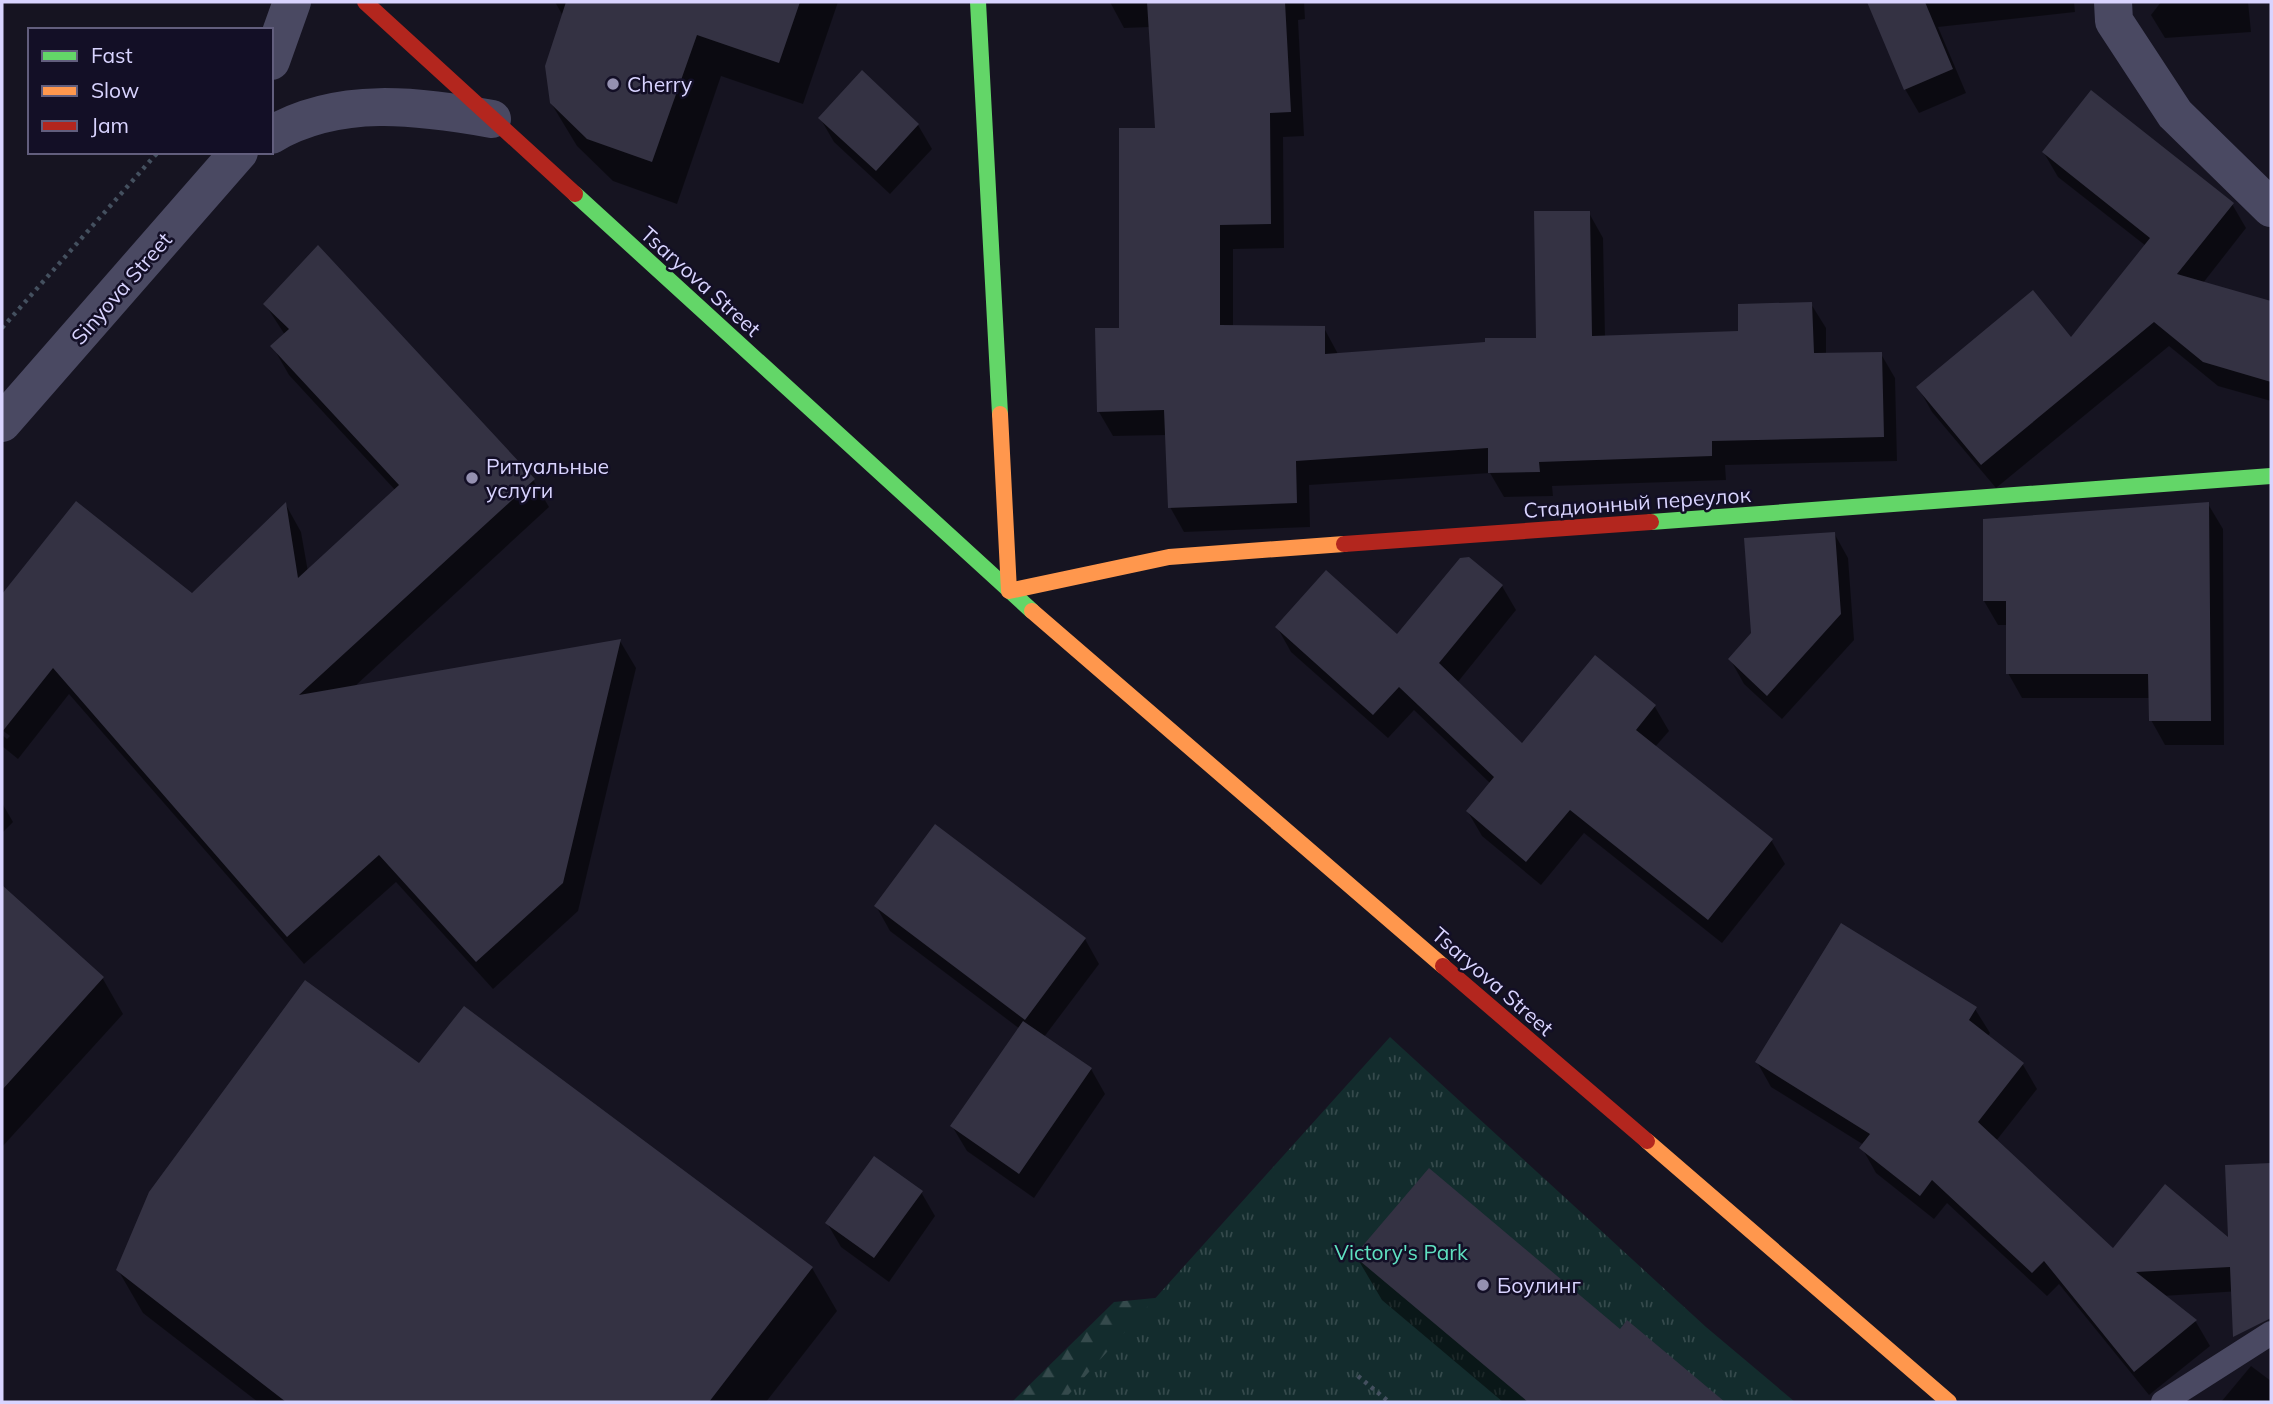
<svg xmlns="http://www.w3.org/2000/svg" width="2273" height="1404" font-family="Mulish,sans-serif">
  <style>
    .forest { fill: url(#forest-firs) }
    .park { fill: url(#park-tufts) }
    .shadow { fill: #0007 }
    .building { fill: #343243 }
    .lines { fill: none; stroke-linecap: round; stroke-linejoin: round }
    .path { stroke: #44505f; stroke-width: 4.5; stroke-dasharray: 3.5 5; stroke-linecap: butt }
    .lane { stroke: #4a4962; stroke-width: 24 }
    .street { stroke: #4a4962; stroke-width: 38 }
    .fast { stroke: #63d668; stroke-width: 16 }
    .slow { stroke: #ff974d; stroke-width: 16 }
    .jam { stroke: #b3261e; stroke-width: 16 }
    .poi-dot { fill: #9591b1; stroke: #130f26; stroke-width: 2.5 }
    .labels { text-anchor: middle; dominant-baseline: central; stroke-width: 5; stroke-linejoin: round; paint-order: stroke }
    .poi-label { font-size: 21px; fill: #d9d4ff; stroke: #130f26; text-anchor: start }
    .street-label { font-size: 21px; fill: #d9d4ff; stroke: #130f26 }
    .park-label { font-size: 21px; fill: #5fe0c0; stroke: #130f26 }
  </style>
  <defs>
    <pattern id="forest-firs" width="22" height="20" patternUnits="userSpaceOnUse" patternTransform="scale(1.75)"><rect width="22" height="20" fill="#132c2d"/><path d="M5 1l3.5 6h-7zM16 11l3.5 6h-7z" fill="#354a4c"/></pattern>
    <pattern id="park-tufts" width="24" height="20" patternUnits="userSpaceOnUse" patternTransform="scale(1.75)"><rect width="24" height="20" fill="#132c2d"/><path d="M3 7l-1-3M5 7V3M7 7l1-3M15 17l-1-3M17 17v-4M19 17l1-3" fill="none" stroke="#354a4c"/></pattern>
  </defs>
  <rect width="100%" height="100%" fill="#161421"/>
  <path class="forest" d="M 1226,1291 L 1259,1402 L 1012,1402 L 1114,1302 Z"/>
  <path class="park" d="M 1390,1037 L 1706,1327 L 1795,1402 L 1062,1402 Z"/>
  <path class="shadow" d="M 555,2 L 838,2 L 803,104 L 721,76 L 677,204 L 613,181 L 577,146 L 551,103 L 563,16 Z
    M 1110,2 L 1304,2 L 1305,19 L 1298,20 L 1304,136 L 1283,137 L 1284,248 L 1233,249 L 1233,327 L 1324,328 L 1338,354 L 1537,339 L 1589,213 L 1603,238 L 1605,337 L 1740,333 L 1811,304 L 1826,328 L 1826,355 L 1881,354 L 1895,378 L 1897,461 L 1725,465 L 1726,480 L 1552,486 L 1553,496 L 1504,497 L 1490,473 L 1309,485 L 1310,527 L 1184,532 L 1170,507 L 1167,435 L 1113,436 L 1099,412 L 1121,329 L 1157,130 L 1150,27 L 1124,28 Z
    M 1869,2 L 2074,2 L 2075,12 L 1938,27 L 1966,93 L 1919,113 L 1905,89 Z
    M 2161,2 L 2248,2 L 2251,32 L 2165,38 L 2151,15 Z
    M 820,118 L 918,125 L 932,149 L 890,194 L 834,142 Z
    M 2044,153 L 2232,204 L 2246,228 L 2203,283 L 2271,303 L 2271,401 L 2218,386 L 2169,346 L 1996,488 L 1932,412 L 1918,387 L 2071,339 L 2146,246 L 2058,177 Z
    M 265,304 L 533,480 L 549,507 L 354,687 L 620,641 L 636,668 L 578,911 L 493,989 L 396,882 L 304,964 L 69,694 L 18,759 L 2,746 L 2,735 L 7,739 L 10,736 L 2,730 L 2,597 L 76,503 L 192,595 L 286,505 L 301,532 L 308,572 L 396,491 L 289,375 L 273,347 L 285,335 Z
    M 2208,504 L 2223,529 L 2224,745 L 2165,745 L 2151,720 L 2150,698 L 2022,698 L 2008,673 L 2008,625 L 1998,625 L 1984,601 Z
    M 1834,533 L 1848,558 L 1854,640 L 1782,719 L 1744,684 L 1730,659 Z
    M 1502,586 L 1516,610 L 1457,683 L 1523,745 L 1595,658 L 1655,707 L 1669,731 L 1655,747 L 1771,840 L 1785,864 L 1722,943 L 1584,833 L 1541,885 L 1482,836 L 1468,812 L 1491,784 L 1414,710 L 1388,738 L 1291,652 L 1277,627 L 1397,636 Z
    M 2,803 L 13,822 L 2,833 Z
    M 2,887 L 103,979 L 123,1014 L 2,1147 Z
    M 876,906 L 1085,939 L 1099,964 L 1044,1037 L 1091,1069 L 1105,1094 L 1034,1198 L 967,1151 L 952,1126 L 1020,1029 L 890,931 Z
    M 1975,1009 L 1990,1033 L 1987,1037 L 2023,1065 L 2037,1089 L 1996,1141 L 2113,1250 L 2230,1241 L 2227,1166 L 2271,1164 L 2271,1289 L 2163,1296 L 2196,1322 L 2210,1346 L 2149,1395 L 2059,1284 L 2047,1296 L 1947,1203 L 1934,1219 L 1876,1173 L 1862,1148 L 1864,1145 L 1771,1087 L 1757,1062 Z
    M 420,1065 L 812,1268 L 837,1311 L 766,1402 L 258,1402 L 143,1313 L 118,1270 Z
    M 921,1192 L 935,1216 L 889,1282 L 841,1247 L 827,1223 Z
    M 1356,1256 L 1621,1331 L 1627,1323 L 1722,1402 L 1503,1402 L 1382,1300 Z
    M 2251,1366 L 2271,1381 L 2271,1402 L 2221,1402 Z"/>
  <path class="building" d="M 566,2 L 800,2 L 779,63 L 697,35 L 652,162 L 587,139 L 550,103 L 545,66 Z
    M 1147,2 L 1285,2 L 1291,112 L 1270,113 L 1271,224 L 1220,225 L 1220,325 L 1325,326 L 1325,354 L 1485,342 L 1485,338 L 1536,338 L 1534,211 L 1590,211 L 1592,336 L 1738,331 L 1738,304 L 1812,302 L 1814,353 L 1882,352 L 1884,437 L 1712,441 L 1712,456 L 1539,462 L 1540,472 L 1488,473 L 1488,448 L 1296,461 L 1297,503 L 1168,508 L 1164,410 L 1097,412 L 1095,328 L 1119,328 L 1119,128 L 1155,128 Z
    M 1867,2 L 1925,2 L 1953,69 L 1904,90 Z
    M 862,70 L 919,124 L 876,171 L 818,118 Z
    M 2091,90 L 2234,203 L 2177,274 L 2271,301 L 2271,382 L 2203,362 L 2154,322 L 1981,465 L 1916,387 L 2033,290 L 2071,337 L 2150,238 L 2042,152 Z
    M 318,245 L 535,479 L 299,695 L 621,639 L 563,883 L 476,962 L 379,855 L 287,937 L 53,668 L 2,732 L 2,594 L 76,501 L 192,593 L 286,502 L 298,578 L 399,485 L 270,346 L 289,329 L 263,304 Z
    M 2209,502 L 2211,721 L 2149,721 L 2148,674 L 2006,674 L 2006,601 L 1983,601 L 1983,519 Z
    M 1835,532 L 1841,614 L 1767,696 L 1728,659 L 1751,633 L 1744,538 Z
    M 1469,557 L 1503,585 L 1439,663 L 1522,743 L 1595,655 L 1656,705 L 1636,730 L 1773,839 L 1708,920 L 1570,810 L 1526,862 L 1466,811 L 1494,777 L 1399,687 L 1373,715 L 1275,627 L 1326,570 L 1397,634 L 1460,558 Z
    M 935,824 L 1086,938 L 1025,1020 L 874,906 Z
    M 2,885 L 104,977 L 2,1090 Z
    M 1841,923 L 1977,1007 L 1969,1020 L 2024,1063 L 1978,1122 L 2113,1248 L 2165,1184 L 2228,1237 L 2225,1165 L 2271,1163 L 2271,1318 L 2233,1337 L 2230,1267 L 2136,1272 L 2197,1320 L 2134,1372 L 2044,1261 L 2032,1273 L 1932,1180 L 1920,1196 L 1859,1148 L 1870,1134 L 1755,1062 Z
    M 305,980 L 419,1063 L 464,1006 L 813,1267 L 709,1402 L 286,1402 L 116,1270 L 149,1192 Z
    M 1023,1021 L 1092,1068 L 1019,1174 L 950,1126 Z
    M 874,1156 L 923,1191 L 874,1258 L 825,1223 Z
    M 1429,1168 L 1620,1329 L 1627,1320 L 1725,1402 L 1528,1402 L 1354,1256 Z"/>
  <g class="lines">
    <path class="path" d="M 2,328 L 158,152
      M 1358,1376 L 1389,1402"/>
    <path class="lane" d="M 2163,1402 L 2271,1333"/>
    <path class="street" d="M 2113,2 L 2114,21 L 2175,114 L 2271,208
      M 271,61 L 292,2
      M 271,135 C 339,95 418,106 492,119
      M 2,423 L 239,152"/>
    <path class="fast" d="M 978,2 L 1000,414
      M 575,194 L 1032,611
      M 1651,522 L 2271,476"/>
    <path class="slow" d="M 1000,414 L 1009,591 L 1169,557 L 1344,544
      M 1032,611 L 1443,966
      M 1647,1141 L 1949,1402"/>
    <path class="jam" d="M 365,2 L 575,194
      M 1344,544 L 1651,522
      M 1443,966 L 1647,1141"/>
  </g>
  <g class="poi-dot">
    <circle cx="613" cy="84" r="7"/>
    <circle cx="472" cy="478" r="7"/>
    <circle cx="1483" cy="1285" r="7"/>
  </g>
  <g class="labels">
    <g class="poi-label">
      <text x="627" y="84">Cherry</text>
      <text x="486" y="466">Ритуальные<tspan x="486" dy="24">услуги</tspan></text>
      <text x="1497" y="1285">Боулинг</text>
    </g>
    <g class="street-label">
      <text transform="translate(701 281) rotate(42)">Tsaryova Street</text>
      <text transform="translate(121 288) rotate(-49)">Sinyova Street</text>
      <text transform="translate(1637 502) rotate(-4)">Стадионный переулок</text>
      <text transform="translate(1493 981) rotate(41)">Tsaryova Street</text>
    </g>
    <g class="park-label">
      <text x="1401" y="1252">Victory's Park</text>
    </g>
  </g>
  <rect width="2273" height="1404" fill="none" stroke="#d9d4ff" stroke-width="7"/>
  <rect x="28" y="28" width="245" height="126" fill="#130f26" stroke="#625e7d" stroke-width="2"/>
  <rect x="42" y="51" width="35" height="10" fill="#63d668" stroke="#625e7d" stroke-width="2"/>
  <text x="91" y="63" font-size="21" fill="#d9d4ff">Fast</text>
  <rect x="42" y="86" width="35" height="10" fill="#ff974d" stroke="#625e7d" stroke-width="2"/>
  <text x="91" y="98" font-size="21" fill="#d9d4ff">Slow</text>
  <rect x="42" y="121" width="35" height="10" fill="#b3261e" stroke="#625e7d" stroke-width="2"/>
  <text x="91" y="133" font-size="21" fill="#d9d4ff">Jam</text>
</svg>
